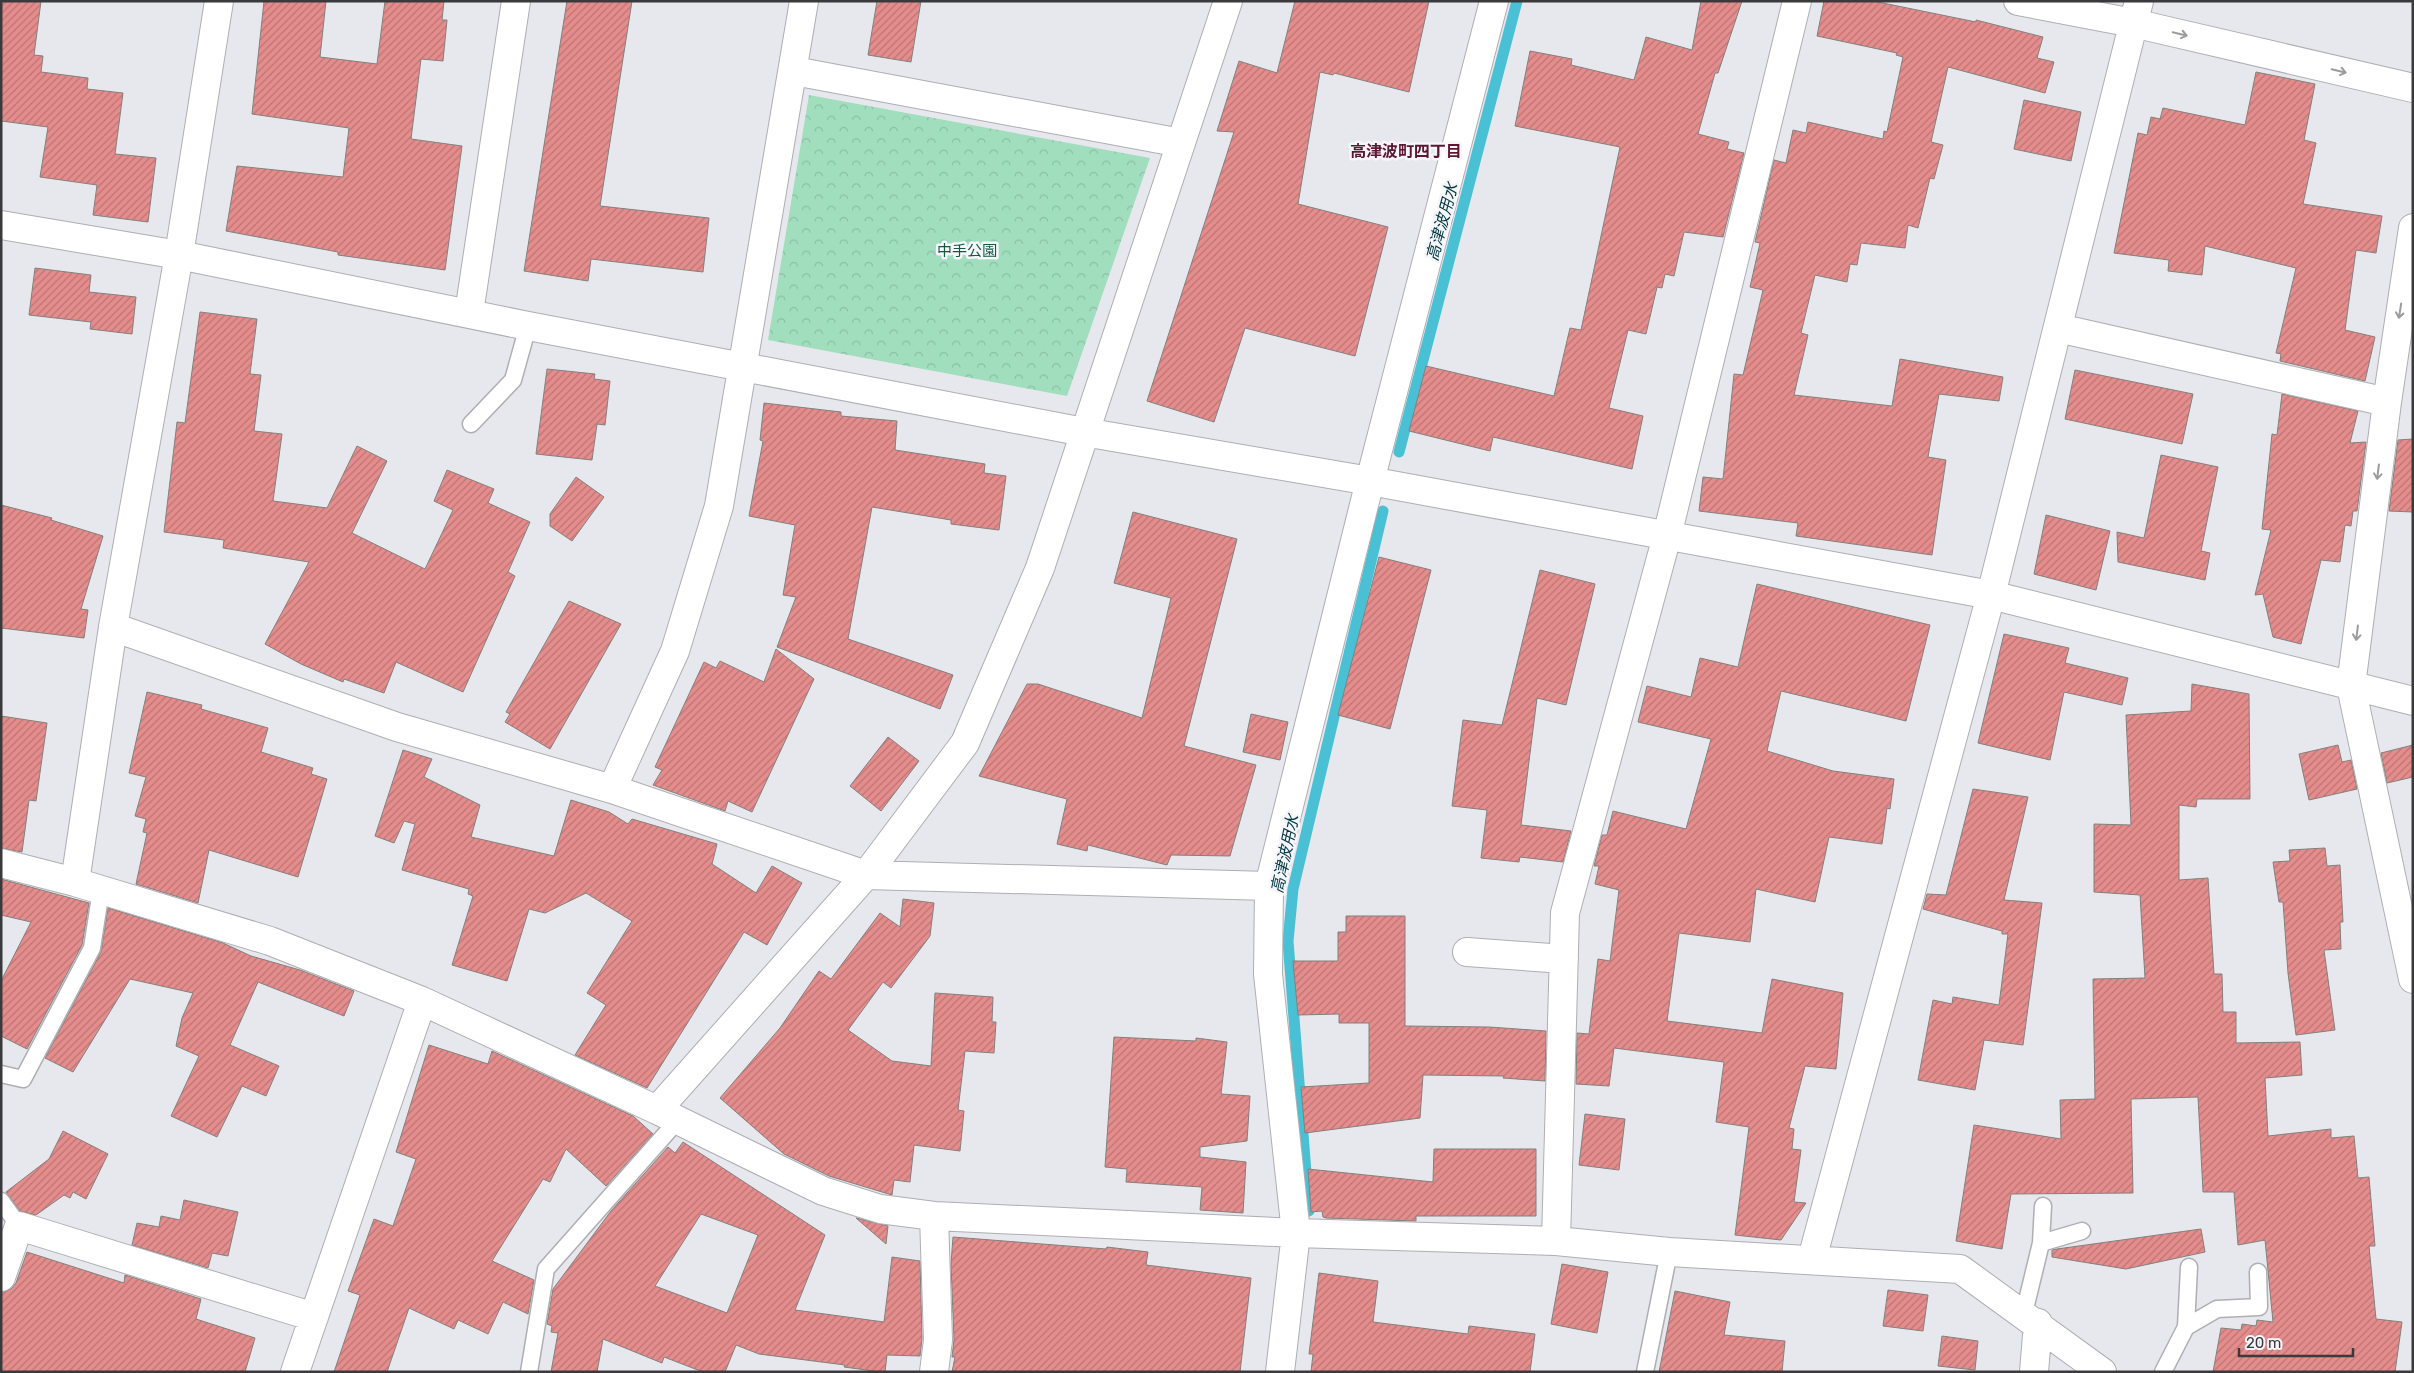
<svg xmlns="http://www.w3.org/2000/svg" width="2414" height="1373" font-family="Rubik,'Noto Sans JP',sans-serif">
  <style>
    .park { fill: url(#park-crowns) }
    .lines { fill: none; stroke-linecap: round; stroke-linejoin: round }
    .stream { stroke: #49c0d4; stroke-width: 11 }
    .building { fill: url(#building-hatch); stroke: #847f7e; fill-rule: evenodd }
    .lane-casing { stroke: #aeaeb3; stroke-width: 19 }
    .street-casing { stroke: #aeaeb3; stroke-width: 30 }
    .lane { stroke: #fff; stroke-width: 16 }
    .street { stroke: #fff; stroke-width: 28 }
    .oneway { stroke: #9c9c9e }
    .labels { text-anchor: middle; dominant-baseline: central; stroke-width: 5; stroke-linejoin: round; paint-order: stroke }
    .park-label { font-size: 15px; fill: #135a3d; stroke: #f5f5fa }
    .neighbourhood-label { font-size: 16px; font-weight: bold; fill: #5b182f; stroke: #f5f5fa }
    .water-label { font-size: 16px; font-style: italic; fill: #003840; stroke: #f5f5fa }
  </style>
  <defs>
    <pattern id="park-crowns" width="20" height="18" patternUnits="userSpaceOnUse" patternTransform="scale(1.25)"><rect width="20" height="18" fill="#a1debe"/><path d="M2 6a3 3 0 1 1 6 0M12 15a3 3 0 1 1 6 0" fill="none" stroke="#8bbfa4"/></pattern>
    <pattern id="building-hatch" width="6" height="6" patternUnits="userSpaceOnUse" patternTransform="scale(1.25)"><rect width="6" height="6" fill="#e58d8c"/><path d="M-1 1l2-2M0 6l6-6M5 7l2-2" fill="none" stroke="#bb7474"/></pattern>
  </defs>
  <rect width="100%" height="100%" fill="#e7e8ed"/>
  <path class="park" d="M 809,95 L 1150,158 L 1067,396 L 768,340 Z"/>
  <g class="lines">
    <path class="stream" d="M 1399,452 L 1517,1
      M 1309,1211 L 1288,941 L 1293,889 L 1383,511"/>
  </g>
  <path class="building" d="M 1,1 L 41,1 L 34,55 L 43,56 L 41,72 L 88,78 L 87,89 L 123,93 L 115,154 L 156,158 L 148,222 L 93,215 L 97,185 L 40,177 L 48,127 L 1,121 Z
    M 264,1 L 326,1 L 320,57 L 377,64 L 385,1 L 444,1 L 442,20 L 447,20 L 443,61 L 421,59 L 411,139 L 462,146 L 445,270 L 338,255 L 338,252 L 226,231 L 237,166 L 343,177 L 349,128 L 252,114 Z
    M 567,1 L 632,1 L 600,206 L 709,218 L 703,272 L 591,259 L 588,281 L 524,271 Z
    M 877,1 L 921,1 L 911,62 L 868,55 Z
    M 1295,1 L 1429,1 L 1409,92 L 1334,73 L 1333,75 L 1320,72 L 1298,204 L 1388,227 L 1355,356 L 1245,328 L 1214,422 L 1147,401 L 1234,132 L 1217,131 L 1239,61 L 1277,73 Z
    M 1701,1 L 1742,1 L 1718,73 L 1715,73 L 1698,134 L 1729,142 L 1727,149 L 1744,153 L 1723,237 L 1684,232 L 1674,276 L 1665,274 L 1662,288 L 1657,287 L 1646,334 L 1628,330 L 1609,408 L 1643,416 L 1632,469 L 1493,437 L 1490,451 L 1409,431 L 1426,366 L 1554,396 L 1570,328 L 1581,330 L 1620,147 L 1515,126 L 1530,51 L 1572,59 L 1571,65 L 1634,80 L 1646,37 L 1692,50 Z
    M 1824,1 L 1873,1 L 1976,22 L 1976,20 L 2043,37 L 2037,58 L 2054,62 L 2045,93 L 1948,67 L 1931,142 L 1943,145 L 1934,179 L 1930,178 L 1918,228 L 1908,225 L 1905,248 L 1861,243 L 1857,265 L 1850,264 L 1847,282 L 1815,275 L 1801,333 L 1808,335 L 1794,395 L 1892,406 L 1900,359 L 2003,377 L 1999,401 L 1939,394 L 1928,457 L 1946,460 L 1932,555 L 1796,536 L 1798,523 L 1699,511 L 1703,477 L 1723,479 L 1734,374 L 1743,375 L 1763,290 L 1750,287 L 1760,243 L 1755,242 L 1774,160 L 1786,163 L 1793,130 L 1806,133 L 1808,122 L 1883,139 L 1884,131 L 1887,132 L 1903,57 L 1896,55 L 1897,53 L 1817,36 Z
    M 2256,72 L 2315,84 L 2304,140 L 2316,143 L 2303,204 L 2382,216 L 2376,253 L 2356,250 L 2345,330 L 2375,337 L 2365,381 L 2280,361 L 2281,354 L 2276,353 L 2296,268 L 2205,246 L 2202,275 L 2168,271 L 2169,260 L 2114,253 L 2138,133 L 2147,135 L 2151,117 L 2160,119 L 2163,108 L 2245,125 Z
    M 2024,100 L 2081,112 L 2071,161 L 2014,149 Z
    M 35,268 L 91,275 L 89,292 L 136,297 L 132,334 L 90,329 L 91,322 L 29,315 Z
    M 200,312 L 257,319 L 250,374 L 261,375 L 254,431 L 282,434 L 273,501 L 327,508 L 357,446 L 387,461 L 352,533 L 425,569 L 453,510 L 434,501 L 447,470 L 494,489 L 488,503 L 530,522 L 508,572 L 515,576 L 463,692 L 396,662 L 384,693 L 344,679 L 343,682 L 301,664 L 265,644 L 309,562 L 223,548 L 224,540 L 164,532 L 177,422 L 185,423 Z
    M 547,369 L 595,374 L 594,379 L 610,381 L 605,425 L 597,424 L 592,460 L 536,454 Z
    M 2075,370 L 2193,394 L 2182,444 L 2065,419 Z
    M 2282,394 L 2358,411 L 2350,443 L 2366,442 L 2357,511 L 2353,511 L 2351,526 L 2345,525 L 2340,562 L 2321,560 L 2301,644 L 2273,637 L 2263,594 L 2255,595 L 2271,530 L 2262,529 L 2272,434 L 2277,435 Z
    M 764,403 L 841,412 L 841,416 L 897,421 L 895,450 L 985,464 L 984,473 L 1006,476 L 999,530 L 951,524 L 951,520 L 872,507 L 848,639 L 953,675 L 940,709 L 777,647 L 796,597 L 783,595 L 795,525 L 749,516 L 763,441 L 760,440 Z
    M 2413,439 L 2413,512 L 2389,511 L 2398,440 Z
    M 2161,455 L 2218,467 L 2201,551 L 2210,553 L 2205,580 L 2118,562 L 2117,532 L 2144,538 Z
    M 576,477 L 604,497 L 572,541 L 550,526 L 550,514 Z
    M 1,505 L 52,518 L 51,520 L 103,536 L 81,609 L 88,610 L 84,638 L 1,628 Z
    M 1133,512 L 1237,539 L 1184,746 L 1256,765 L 1230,856 L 1171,855 L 1167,865 L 1088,845 L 1087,851 L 1057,844 L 1067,799 L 979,776 L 1027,684 L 1038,684 L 1142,718 L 1171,598 L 1114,583 Z
    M 2046,515 L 2110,531 L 2096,590 L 2034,574 Z
    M 1379,557 L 1431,570 L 1390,729 L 1338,715 Z
    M 1540,570 L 1595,584 L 1566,705 L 1537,698 L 1521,825 L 1571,831 L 1563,862 L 1520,857 L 1519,862 L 1481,858 L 1487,810 L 1452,806 L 1463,720 L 1502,725 Z
    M 1757,584 L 1930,625 L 1906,721 L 1781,691 L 1767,751 L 1833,771 L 1894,779 L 1890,809 L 1887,808 L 1882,844 L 1829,837 L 1815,902 L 1756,889 L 1750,942 L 1679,933 L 1667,1021 L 1762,1033 L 1772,979 L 1843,993 L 1836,1069 L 1805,1066 L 1789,1128 L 1794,1129 L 1792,1149 L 1801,1150 L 1794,1202 L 1806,1203 L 1781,1240 L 1735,1235 L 1749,1127 L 1716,1122 L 1724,1062 L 1614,1048 L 1609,1086 L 1576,1084 L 1577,1033 L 1589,1034 L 1598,959 L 1610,961 L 1619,890 L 1595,884 L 1599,866 L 1594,866 L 1602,835 L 1607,835 L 1613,811 L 1686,829 L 1711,739 L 1638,722 L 1647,686 L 1691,697 L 1700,658 L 1738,667 Z
    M 569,601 L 621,624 L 550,749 L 505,722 L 510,714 L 506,712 Z
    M 2004,634 L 2069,648 L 2065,663 L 2128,678 L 2122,705 L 2064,692 L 2050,760 L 1978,743 Z
    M 776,649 L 814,679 L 752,812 L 728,801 L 725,811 L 653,785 L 662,770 L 655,767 L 704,662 L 716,668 L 720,661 L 764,682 Z
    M 2192,684 L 2249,694 L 2250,799 L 2197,799 L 2196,807 L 2179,805 L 2179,880 L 2208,878 L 2214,974 L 2222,974 L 2223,1012 L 2236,1012 L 2236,1043 L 2300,1042 L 2302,1075 L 2265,1078 L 2268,1136 L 2331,1129 L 2331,1138 L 2354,1136 L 2358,1178 L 2369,1177 L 2375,1246 L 2369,1246 L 2376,1319 L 2402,1322 L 2395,1372 L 2213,1372 L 2221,1328 L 2241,1330 L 2242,1324 L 2256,1326 L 2257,1320 L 2273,1322 L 2265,1240 L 2238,1245 L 2234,1192 L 2203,1192 L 2198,1097 L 2131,1099 L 2133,1193 L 2011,1194 L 2002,1249 L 1956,1241 L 1974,1125 L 2061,1139 L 2060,1100 L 2095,1099 L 2093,979 L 2145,978 L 2140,895 L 2094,892 L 2094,824 L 2131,825 L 2126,715 L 2191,711 Z
    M 147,692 L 202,705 L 201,709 L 268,728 L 261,752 L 313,768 L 311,774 L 327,779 L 298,877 L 209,850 L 198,903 L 136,884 L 147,833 L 143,832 L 146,819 L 135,816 L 146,777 L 129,773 Z
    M 1251,714 L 1288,722 L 1280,760 L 1243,752 Z
    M 1,716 L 47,723 L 36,801 L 29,800 L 22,852 L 1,848 Z
    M 888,737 L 919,761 L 881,811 L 850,786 Z
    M 2338,745 L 2342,762 L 2351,760 L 2357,789 L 2309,800 L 2299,754 Z
    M 2413,745 L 2413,777 L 2387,783 L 2381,753 Z
    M 403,750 L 432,759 L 424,777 L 480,805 L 471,837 L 554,856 L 571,800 L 609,812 L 628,824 L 632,819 L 717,844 L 712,864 L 756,893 L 772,866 L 802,883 L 767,945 L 744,932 L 647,1088 L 575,1055 L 606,1005 L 587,993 L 632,921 L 586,893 L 545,913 L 529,909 L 507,981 L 452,965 L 473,896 L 468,894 L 469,889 L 402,870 L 415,824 L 404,821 L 394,843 L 375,836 Z
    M 1973,789 L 2028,797 L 2004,900 L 2042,903 L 2023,1045 L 1984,1040 L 1975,1090 L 1918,1080 L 1933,1000 L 1952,1004 L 1953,997 L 1999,1005 L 2008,934 L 2002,934 L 2002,931 L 1923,909 L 1927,894 L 1946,895 Z
    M 2325,848 L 2327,866 L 2340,865 L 2343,922 L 2340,922 L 2341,949 L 2324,950 L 2335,1030 L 2296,1035 L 2288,973 L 2283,902 L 2279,902 L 2273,862 L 2290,861 L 2289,850 Z
    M 1,879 L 89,903 L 82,945 L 27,1049 L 1,1036 L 1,981 L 31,922 L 1,915 Z
    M 903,899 L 934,903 L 930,936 L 891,988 L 883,982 L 848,1030 L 892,1061 L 931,1066 L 935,993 L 993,997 L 992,1022 L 996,1022 L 994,1053 L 965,1051 L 958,1110 L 964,1111 L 960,1151 L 914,1145 L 910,1182 L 894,1180 L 892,1195 L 829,1176 L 784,1154 L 720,1098 L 780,1028 L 819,971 L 831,979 L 880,913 L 900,927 Z
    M 108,908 L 223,943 L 251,956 L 300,970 L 354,991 L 344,1016 L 258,982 L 230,1045 L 279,1066 L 266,1096 L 242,1086 L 217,1137 L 171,1116 L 199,1056 L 176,1046 L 182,1018 L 193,993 L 130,979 L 73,1072 L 45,1058 L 101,952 Z
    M 1346,916 L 1405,916 L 1405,1026 L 1489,1027 L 1546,1031 L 1545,1081 L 1503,1078 L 1504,1076 L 1423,1075 L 1420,1118 L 1305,1133 L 1301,1087 L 1369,1083 L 1369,1023 L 1339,1023 L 1339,1014 L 1298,1015 L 1293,961 L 1338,961 L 1338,932 L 1346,932 Z
    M 1114,1037 L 1196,1041 L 1196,1038 L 1227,1042 L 1221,1094 L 1250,1096 L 1247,1141 L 1200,1147 L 1200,1157 L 1246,1162 L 1243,1213 L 1200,1210 L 1202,1187 L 1126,1182 L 1127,1169 L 1105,1167 Z
    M 429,1045 L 488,1064 L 492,1051 L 633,1116 L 653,1134 L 606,1186 L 566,1149 L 550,1182 L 543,1179 L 492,1261 L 534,1280 L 528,1314 L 503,1302 L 488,1334 L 458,1320 L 454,1329 L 409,1308 L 387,1372 L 334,1372 L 360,1295 L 348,1291 L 374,1219 L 393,1226 L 416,1159 L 396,1152 Z
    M 1585,1114 L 1625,1119 L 1619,1170 L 1579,1165 Z
    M 63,1131 L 108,1154 L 86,1199 L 73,1192 L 70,1198 L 64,1195 L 36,1215 L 20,1211 L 6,1192 L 49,1159 Z
    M 683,1142 L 825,1235 L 795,1310 L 884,1322 L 892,1257 L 920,1261 L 922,1339 L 920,1356 L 887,1355 L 885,1372 L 881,1372 L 844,1367 L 845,1365 L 759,1354 L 736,1345 L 725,1372 L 703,1372 L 664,1357 L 662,1363 L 603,1339 L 597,1372 L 551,1372 L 558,1333 L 551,1332 L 552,1326 L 547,1324 L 553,1289 L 611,1211 L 668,1147 L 675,1153 ZM 701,1214 L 758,1235 L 727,1313 L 655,1286 Z
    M 1434,1149 L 1536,1149 L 1536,1216 L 1416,1216 L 1416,1221 L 1326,1218 L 1323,1217 L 1322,1211 L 1311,1212 L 1308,1169 L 1433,1182 Z
    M 184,1200 L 238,1212 L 228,1256 L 212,1253 L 208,1268 L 132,1245 L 137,1223 L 159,1227 L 161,1216 L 180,1220 Z
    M 856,1218 L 888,1226 L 886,1244 Z
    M 2201,1229 L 2205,1252 L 2126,1269 L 2052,1257 L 2052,1250 L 2057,1249 Z
    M 953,1237 L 1106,1249 L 1107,1247 L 1148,1252 L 1146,1265 L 1251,1278 L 1240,1372 L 952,1372 L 955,1357 L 952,1357 L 954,1340 L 951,1264 Z
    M 27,1252 L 124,1283 L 125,1275 L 201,1299 L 196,1319 L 255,1338 L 245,1372 L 1,1372 L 1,1292 L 11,1289 L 16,1283 Z
    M 1562,1264 L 1608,1272 L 1597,1333 L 1551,1324 Z
    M 1319,1273 L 1378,1281 L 1373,1322 L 1468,1334 L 1469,1326 L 1535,1334 L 1530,1372 L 1311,1372 L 1313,1354 L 1309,1354 Z
    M 1888,1290 L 1928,1295 L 1923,1331 L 1883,1326 Z
    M 1675,1291 L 1730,1302 L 1724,1335 L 1785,1341 L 1782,1372 L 1659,1372 Z
    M 1942,1336 L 1978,1341 L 1975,1370 L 1938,1366 Z"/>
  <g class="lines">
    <g class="lane-casing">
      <path id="lane" d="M 471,424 L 513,380 L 528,326
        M 1,1074 L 23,1079 L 92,948 L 101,890
        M 1,1201 L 19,1226
        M 2041,1243 L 2082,1231
        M 2024,1313 L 2041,1243 L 2043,1206
        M 2186,1327 L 2189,1267
        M 529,1372 L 546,1269 L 678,1120
        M 1645,1372 L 1669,1252
        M 2163,1372 L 2186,1327 L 2217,1309 L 2259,1307 L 2258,1272"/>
    </g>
    <g class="street-casing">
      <path id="street" d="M 1228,1 L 1040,568 L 965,743 L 866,875 L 657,1110 L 823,1191 L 880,1209 L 934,1216 L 1296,1233 L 1556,1241 L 1669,1252 L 1960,1269 L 2102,1372
        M 2018,1 L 2133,23 L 2413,88
        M 794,71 L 1181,143
        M 1,225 L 179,255 L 528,326 L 1084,432 L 1370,481 L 1991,595 L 2413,701
        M 2413,228 L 2387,402 L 2351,686 L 2413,979
        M 469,313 L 516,1
        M 2058,328 L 2387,402
        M 113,627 L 397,727 L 612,789 L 866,875 L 1269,886 L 1370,481 L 1494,1
        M 612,789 L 675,651 L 719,506 L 804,1
        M 1,863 L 75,882 L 270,941 L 422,1001 L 657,1110
        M 75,882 L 113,627 L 179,255 L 219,1
        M 1269,886 L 1268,974 L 1296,1233 L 1280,1372
        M 1467,952 L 1564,959
        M 1556,1241 L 1565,913 L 1667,536 L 1797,1
        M 1812,1259 L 1991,595 L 2139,1
        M 1,1277 L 19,1226 L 314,1317
        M 295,1372 L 422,1001
        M 934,1372 L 938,1340 L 934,1216
        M 2034,1372 L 2038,1323"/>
    </g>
    <use href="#lane" class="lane"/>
    <use href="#street" class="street"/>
  </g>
  <defs><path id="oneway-shaft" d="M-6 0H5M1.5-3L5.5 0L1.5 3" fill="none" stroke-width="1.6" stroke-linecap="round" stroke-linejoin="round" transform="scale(1.25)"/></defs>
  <g class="oneway">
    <use href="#oneway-shaft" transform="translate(2180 34) rotate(13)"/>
    <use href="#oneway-shaft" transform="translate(2339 71) rotate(13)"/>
    <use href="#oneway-shaft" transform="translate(2400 311) rotate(99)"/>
    <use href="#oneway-shaft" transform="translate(2378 472) rotate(97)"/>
    <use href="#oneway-shaft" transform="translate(2357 633) rotate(97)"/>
  </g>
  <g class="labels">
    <g class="park-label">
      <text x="967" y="251">中手公園</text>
    </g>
    <g class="neighbourhood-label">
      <text x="1406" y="151">高津波町四丁目</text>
    </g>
    <g class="water-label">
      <text transform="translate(1442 222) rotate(-75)">高津波用水</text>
      <text transform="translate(1285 854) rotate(-78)">高津波用水</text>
    </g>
  </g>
  <rect width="2414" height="1373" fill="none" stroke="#3a3a3c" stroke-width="5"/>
  <path d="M2239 1348v8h114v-8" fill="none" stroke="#3a3a3c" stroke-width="2.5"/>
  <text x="2246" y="1348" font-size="15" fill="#3a3a3c" stroke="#f5f5fa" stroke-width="4" paint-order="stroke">20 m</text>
</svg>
